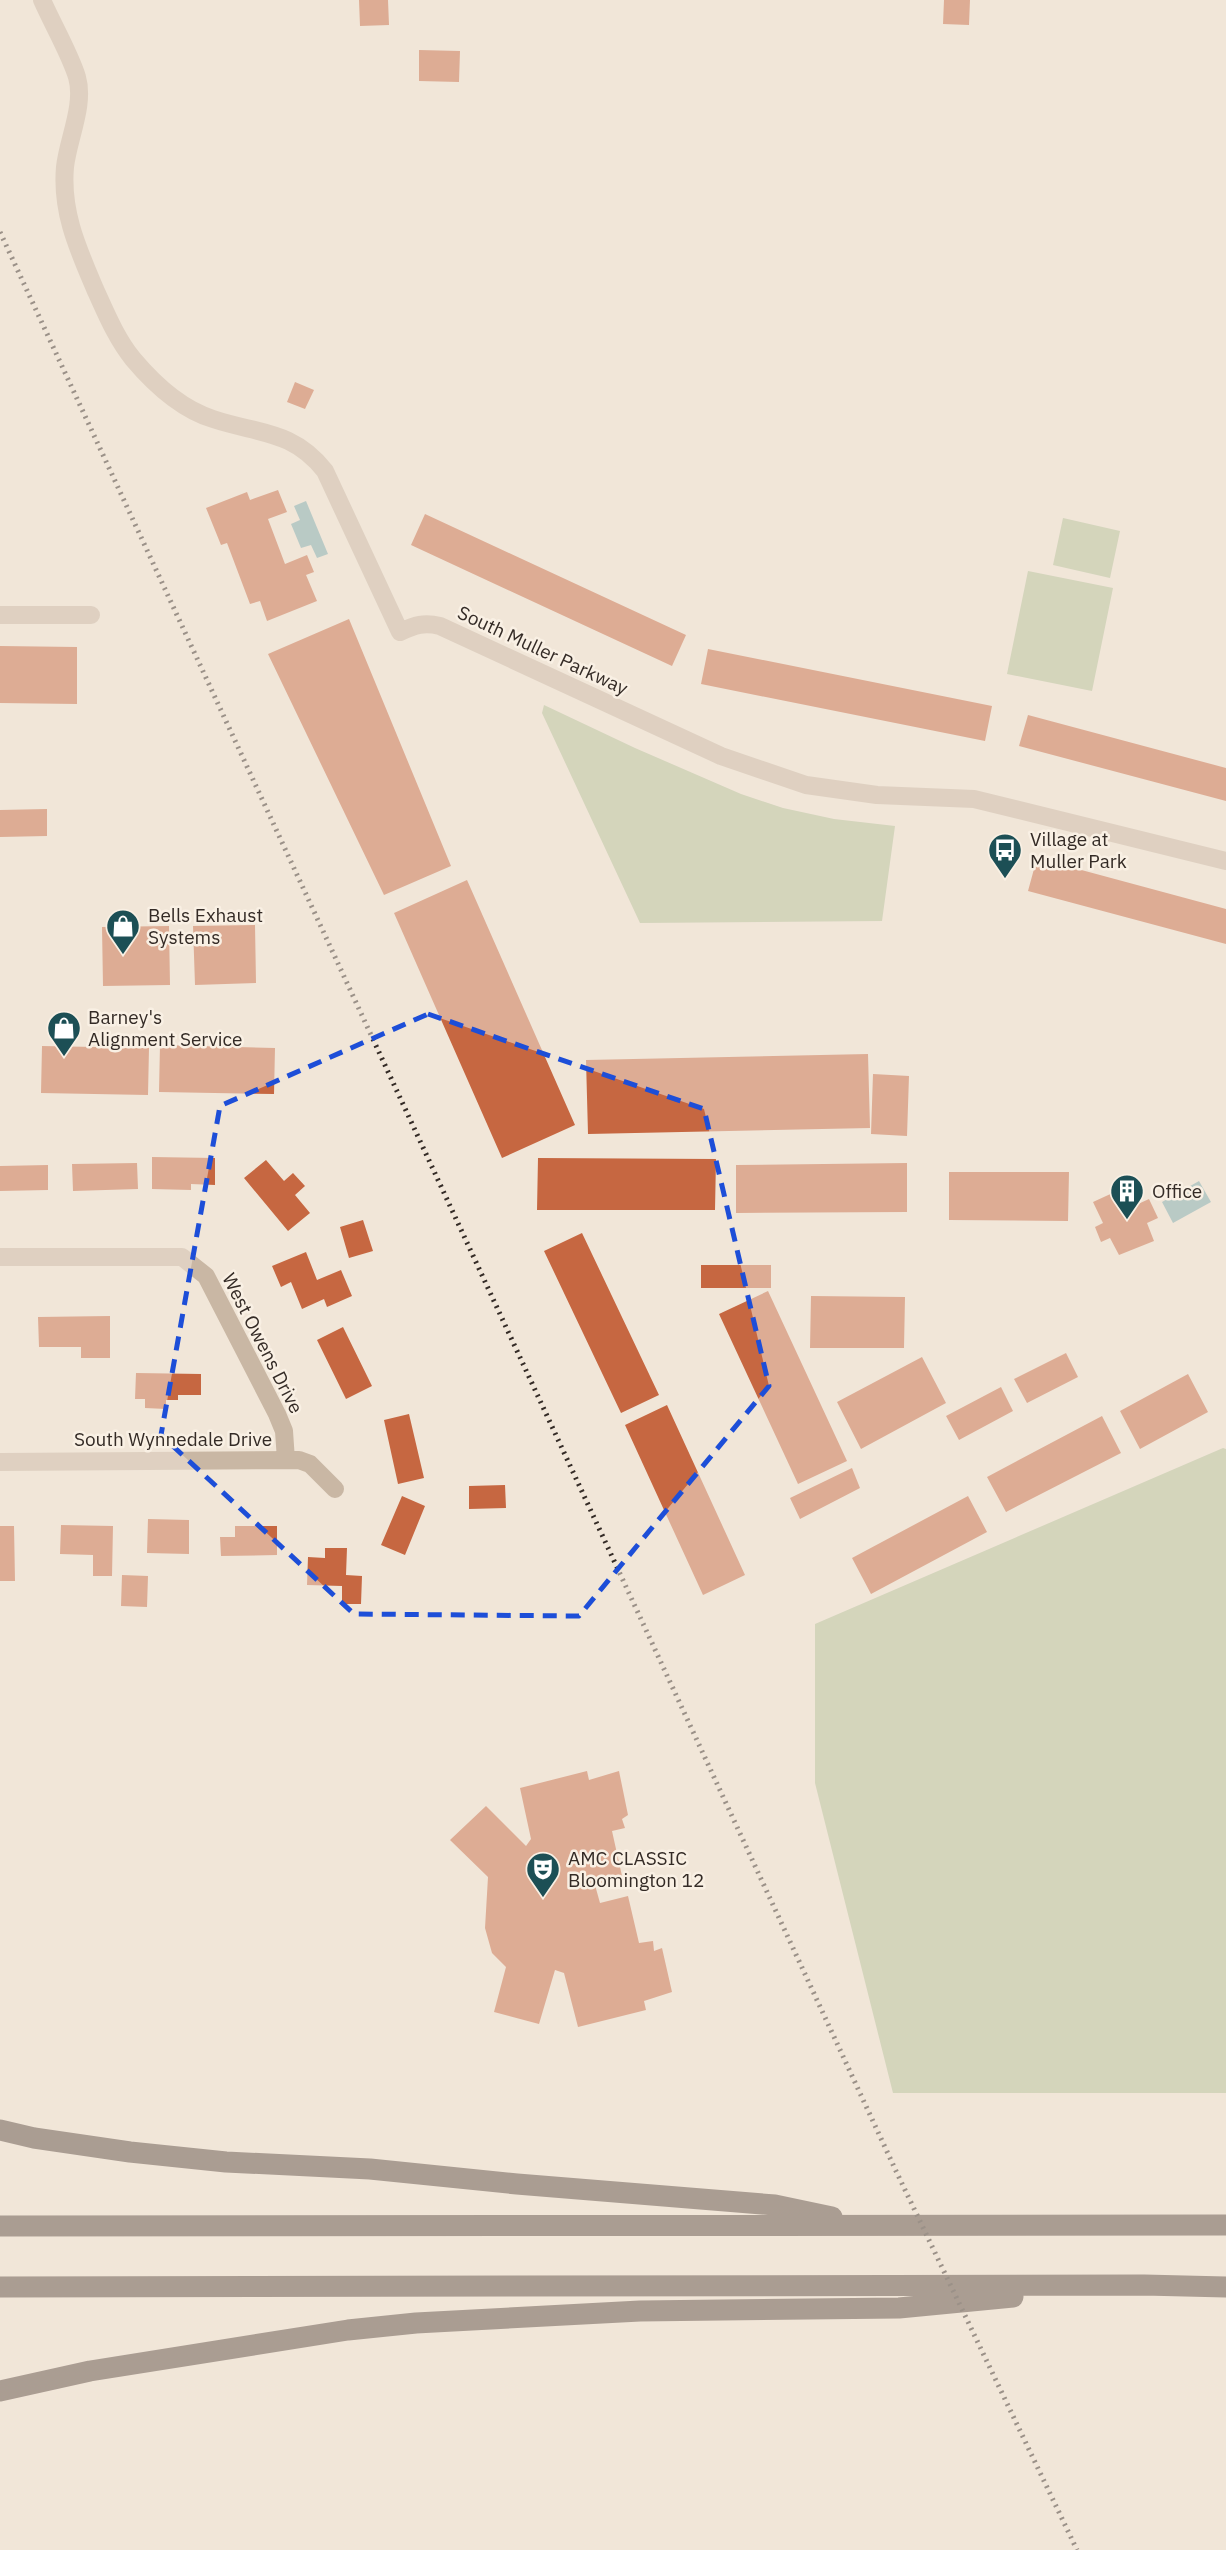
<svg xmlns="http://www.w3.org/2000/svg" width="1226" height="2550" font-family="'IBM Plex Sans',sans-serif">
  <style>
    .green { fill: #b1c098 }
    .water { fill: #77a9ae }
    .building { fill: #c66741 }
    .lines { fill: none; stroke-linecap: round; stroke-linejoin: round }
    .minor { stroke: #c9b7a4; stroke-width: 18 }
    .highway { stroke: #55453d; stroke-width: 21 }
    .rail { stroke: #342b26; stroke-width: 5; stroke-dasharray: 2 5; stroke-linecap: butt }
    .marked { fill: none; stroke: #1d4ed8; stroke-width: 5; stroke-dasharray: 14 9; stroke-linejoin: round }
    .labels { text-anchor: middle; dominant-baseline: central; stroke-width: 5; stroke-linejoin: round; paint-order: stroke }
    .street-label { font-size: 19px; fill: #342b26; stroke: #f9f0e4 }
    .poi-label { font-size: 19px; fill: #342b26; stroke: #f9f0e4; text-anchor: start }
  </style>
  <rect width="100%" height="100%" fill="#f1e6d8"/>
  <path class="green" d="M 1063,518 L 1120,531 L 1110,578 L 1053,565 Z
    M 1028,571 L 1113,588 L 1092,691 L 1007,674 Z
    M 544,705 L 635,748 L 741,794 L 783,808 L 834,819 L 895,826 L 882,921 L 640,923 L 542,713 Z
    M 1223,1448 L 1226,1449 L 1226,2093 L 893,2093 L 815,1783 L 815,1624 Z"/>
  <path class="water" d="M 306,501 L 328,554 L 317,558 L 311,545 L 301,548 L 291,524 L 300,520 L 294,506 Z
    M 1199,1181 L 1211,1202 L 1173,1223 L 1162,1202 Z"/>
  <path class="building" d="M 359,0 L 388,0 L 389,25 L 360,26 Z
    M 944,0 L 970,0 L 969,25 L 943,24 Z
    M 419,50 L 460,51 L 459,82 L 419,81 Z
    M 295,382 L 314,390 L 305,409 L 287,402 Z
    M 278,490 L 287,512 L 268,519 L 285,564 L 307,555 L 314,572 L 306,575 L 317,601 L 267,621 L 260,601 L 250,604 L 227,543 L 221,545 L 206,508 L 247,492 L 250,500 Z
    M 425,514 L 686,635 L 672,666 L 411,545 Z
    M 349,619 L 451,866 L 384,895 L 268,654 Z
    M 0,646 L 77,647 L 77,704 L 0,703 Z
    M 708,649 L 992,706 L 985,741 L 701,684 Z
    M 1028,715 L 1226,768 L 1226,801 L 1019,746 Z
    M 47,809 L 47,836 L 0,837 L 0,810 Z
    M 1037,858 L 1226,909 L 1226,944 L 1028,891 Z
    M 467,880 L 575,1125 L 502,1158 L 394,913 Z
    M 255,925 L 256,983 L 195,985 L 193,926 Z
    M 169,926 L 170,985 L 103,986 L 102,927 Z
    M 160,1045 L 275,1048 L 274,1094 L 159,1092 Z
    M 42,1046 L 149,1048 L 148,1095 L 41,1093 Z
    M 868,1054 L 870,1128 L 588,1134 L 586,1060 Z
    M 873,1074 L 909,1076 L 907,1136 L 871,1134 Z
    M 152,1157 L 215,1158 L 215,1185 L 191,1184 L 191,1190 L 152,1189 Z
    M 538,1158 L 716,1159 L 715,1210 L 537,1210 Z
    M 266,1160 L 284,1181 L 293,1173 L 305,1186 L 295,1195 L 310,1213 L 288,1231 L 244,1178 Z
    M 137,1163 L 138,1189 L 73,1191 L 72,1164 Z
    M 907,1163 L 907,1212 L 736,1213 L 736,1165 Z
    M 48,1165 L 48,1190 L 0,1191 L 0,1166 Z
    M 949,1172 L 1069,1172 L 1068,1221 L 949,1220 Z
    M 1130,1185 L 1138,1204 L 1149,1199 L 1158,1218 L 1147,1223 L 1154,1241 L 1119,1255 L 1110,1238 L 1101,1242 L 1095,1227 L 1103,1223 L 1093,1202 Z
    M 363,1220 L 373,1251 L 349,1258 L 340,1227 Z
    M 582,1233 L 659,1395 L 621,1413 L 544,1251 Z
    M 306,1252 L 317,1280 L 341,1270 L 352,1296 L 327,1307 L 324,1299 L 302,1309 L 291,1282 L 281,1287 L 272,1266 Z
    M 701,1265 L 771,1265 L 771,1288 L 701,1288 Z
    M 768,1291 L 847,1461 L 798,1484 L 719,1314 Z
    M 811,1296 L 905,1297 L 904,1348 L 810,1348 Z
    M 110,1316 L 110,1358 L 81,1358 L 81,1347 L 39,1347 L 38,1317 Z
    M 343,1327 L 372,1386 L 346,1399 L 317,1340 Z
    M 1066,1353 L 1078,1377 L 1027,1403 L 1014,1379 Z
    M 922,1357 L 946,1403 L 861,1449 L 837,1402 Z
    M 136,1373 L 201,1374 L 201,1395 L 178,1395 L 178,1400 L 166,1400 L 166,1409 L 145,1408 L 145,1399 L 135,1399 Z
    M 1188,1374 L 1208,1412 L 1140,1449 L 1120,1411 Z
    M 1001,1387 L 1013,1411 L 959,1440 L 946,1416 Z
    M 667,1405 L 745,1575 L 703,1595 L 625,1425 Z
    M 409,1414 L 424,1478 L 398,1484 L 384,1420 Z
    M 1102,1416 L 1121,1453 L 1006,1512 L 987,1477 Z
    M 852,1468 L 860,1488 L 800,1519 L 790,1498 Z
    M 505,1485 L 506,1508 L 469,1509 L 469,1486 Z
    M 402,1496 L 425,1506 L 405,1555 L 381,1545 Z
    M 968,1496 L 987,1532 L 871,1594 L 852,1558 Z
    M 148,1519 L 189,1520 L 189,1554 L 147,1553 Z
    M 61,1525 L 113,1526 L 112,1576 L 93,1576 L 93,1555 L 60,1554 Z
    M 0,1526 L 14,1526 L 15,1581 L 0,1581 Z
    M 235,1526 L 277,1526 L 277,1555 L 221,1556 L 220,1537 L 235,1537 Z
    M 325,1548 L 347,1548 L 346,1575 L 362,1576 L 361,1604 L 342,1604 L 342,1586 L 307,1585 L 308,1557 L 325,1558 Z
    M 122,1575 L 148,1576 L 147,1607 L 121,1606 Z
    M 587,1771 L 589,1780 L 619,1771 L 628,1815 L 622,1819 L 625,1828 L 612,1831 L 622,1876 L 595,1885 L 600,1903 L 628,1896 L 639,1943 L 653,1941 L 654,1951 L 662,1948 L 672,1992 L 644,2001 L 646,2010 L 578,2027 L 564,1973 L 555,1970 L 539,2024 L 494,2012 L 506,1967 L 492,1953 L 485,1928 L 488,1877 L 450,1840 L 486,1806 L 526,1846 L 531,1839 L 520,1788 Z"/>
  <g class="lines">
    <path class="minor" d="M 42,0 C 52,23 70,54 77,77 C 85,105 68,139 65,167 C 61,212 78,249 95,289 C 106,313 116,338 133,359 C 154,384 181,409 213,419 C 258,434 293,430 325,471 L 400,632 C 415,625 424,622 440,626 L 721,756 L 806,785 L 877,795 L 974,799 L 1226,861
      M 0,615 L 91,615
      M 0,1257 L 182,1257 L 206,1276 L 277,1414 L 284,1431 L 286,1460
      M 0,1462 L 299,1460 L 310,1464 L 335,1489"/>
    <path class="highway" d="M 0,2130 L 34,2138 L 130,2152 L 226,2162 L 370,2169 L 517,2184 L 775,2205 L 832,2217
      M 0,2226 L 1226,2225
      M 0,2287 L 1144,2285 L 1226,2287
      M 0,2391 L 90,2371 L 348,2330 L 416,2323 L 640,2311 L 899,2308 L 1013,2297"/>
    <path class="rail" d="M 0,232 L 896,2171 L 1077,2550"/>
  </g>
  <path d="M0 0H1226V2550H0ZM 428,1014 L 704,1109 L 769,1386 L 579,1616 L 354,1614 L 161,1435 L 220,1106 Z" fill="#f1e6d8" fill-opacity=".55" fill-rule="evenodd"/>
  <path class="marked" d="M 428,1014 L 704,1109 L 769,1386 L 579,1616 L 354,1614 L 161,1435 L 220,1106 Z"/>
  <defs>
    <g id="bus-pin" transform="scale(1.75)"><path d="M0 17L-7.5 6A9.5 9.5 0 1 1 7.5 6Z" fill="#1c4f55" stroke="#f9f0e4"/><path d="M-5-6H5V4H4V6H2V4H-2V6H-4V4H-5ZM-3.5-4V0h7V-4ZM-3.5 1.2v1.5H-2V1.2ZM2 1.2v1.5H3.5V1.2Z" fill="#fff"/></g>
    <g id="shop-pin" transform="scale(1.75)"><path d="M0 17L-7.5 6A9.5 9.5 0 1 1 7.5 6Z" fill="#1c4f55" stroke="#f9f0e4"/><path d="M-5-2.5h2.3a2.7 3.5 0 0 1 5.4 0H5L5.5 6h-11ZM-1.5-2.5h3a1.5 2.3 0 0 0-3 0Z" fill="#fff"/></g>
    <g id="building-pin" transform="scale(1.75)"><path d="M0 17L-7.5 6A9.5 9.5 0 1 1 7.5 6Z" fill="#1c4f55" stroke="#f9f0e4"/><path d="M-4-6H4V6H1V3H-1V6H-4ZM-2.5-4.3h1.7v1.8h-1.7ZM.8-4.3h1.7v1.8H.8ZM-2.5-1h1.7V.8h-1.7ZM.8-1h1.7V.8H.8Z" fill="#fff"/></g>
    <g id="theatre-pin" transform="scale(1.75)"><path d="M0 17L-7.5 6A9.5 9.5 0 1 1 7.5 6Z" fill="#1c4f55" stroke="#f9f0e4"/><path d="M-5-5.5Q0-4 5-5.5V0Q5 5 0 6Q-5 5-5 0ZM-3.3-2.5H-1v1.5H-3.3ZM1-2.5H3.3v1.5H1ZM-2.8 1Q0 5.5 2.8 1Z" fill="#fff"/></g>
  </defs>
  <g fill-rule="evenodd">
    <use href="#bus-pin" x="1005" y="850"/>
    <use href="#shop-pin" x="123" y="926"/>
    <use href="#shop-pin" x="64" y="1028"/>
    <use href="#building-pin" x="1127" y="1191"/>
    <use href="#theatre-pin" x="543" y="1869"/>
  </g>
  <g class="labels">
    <g class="street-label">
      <text transform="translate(543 650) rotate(25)">South Muller Parkway</text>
      <text transform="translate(263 1343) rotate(63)">West Owens Drive</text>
      <text x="173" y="1439">South Wynnedale Drive</text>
    </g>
    <g class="poi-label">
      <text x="1030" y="839">Village at<tspan x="1030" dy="22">Muller Park</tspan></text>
      <text x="148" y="915">Bells Exhaust<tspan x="148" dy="22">Systems</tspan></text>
      <text x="88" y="1017">Barney's<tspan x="88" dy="22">Alignment Service</tspan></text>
      <text x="1152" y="1191">Office</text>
      <text x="568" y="1858">AMC CLASSIC<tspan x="568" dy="22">Bloomington 12</tspan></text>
    </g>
  </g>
</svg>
